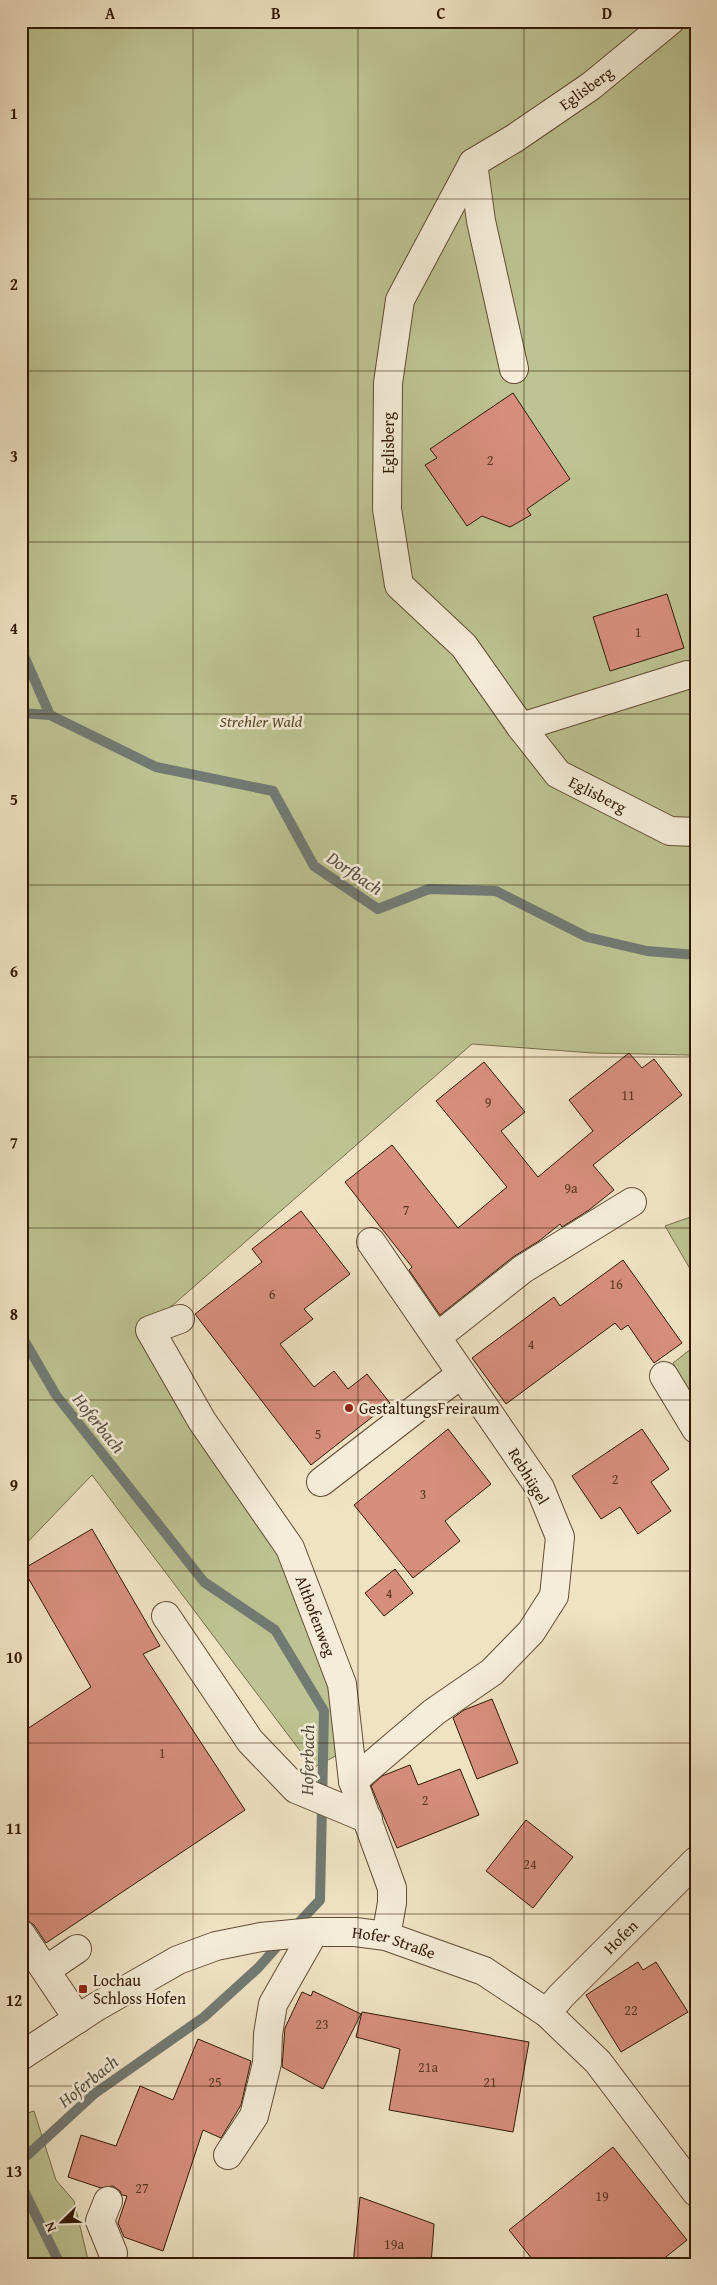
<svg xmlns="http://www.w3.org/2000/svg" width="717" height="2285" font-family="'Gentium Book Plus',serif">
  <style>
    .green { fill: #bdc392; stroke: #786e4a }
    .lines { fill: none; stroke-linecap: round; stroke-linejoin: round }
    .stream { stroke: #727a73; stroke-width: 10 }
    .building { fill: #d78f7d; stroke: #321803 }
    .minor-casing { stroke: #624b33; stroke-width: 30 }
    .minor { stroke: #f5edd9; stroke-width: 28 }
    .grid { fill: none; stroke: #321803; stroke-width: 1; stroke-opacity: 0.55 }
    .poi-dot { fill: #8f2418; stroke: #f5edd9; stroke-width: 2 }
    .labels { text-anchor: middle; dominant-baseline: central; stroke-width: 5; stroke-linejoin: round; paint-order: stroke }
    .number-label { font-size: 14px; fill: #5b3622 }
    .street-label { font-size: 16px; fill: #321803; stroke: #f5edd9 }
    .park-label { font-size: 16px; font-style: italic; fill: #5c4b2e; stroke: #f5edd9 }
    .poi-label { font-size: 16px; fill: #321803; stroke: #f5edd9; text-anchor: start }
    .water-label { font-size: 18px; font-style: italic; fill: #575144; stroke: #f5edd9 }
    .neatline { fill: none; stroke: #321803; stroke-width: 2 }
    .grid-label { font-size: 16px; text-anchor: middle; font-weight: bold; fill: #321803 }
  </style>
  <rect width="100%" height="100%" fill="#f0e3c4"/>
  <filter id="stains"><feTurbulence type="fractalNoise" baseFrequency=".004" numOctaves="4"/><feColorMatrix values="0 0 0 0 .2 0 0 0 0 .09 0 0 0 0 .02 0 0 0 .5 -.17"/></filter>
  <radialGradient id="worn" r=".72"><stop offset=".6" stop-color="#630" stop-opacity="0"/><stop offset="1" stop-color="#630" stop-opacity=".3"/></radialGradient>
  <path class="green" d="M 21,21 L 696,21 L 696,1047 L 690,1055 L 593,1053 L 472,1044 L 142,1332 L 285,1550 L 335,1687 L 343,1752 L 313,1768 L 92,1475 L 21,1549 Z
    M 696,1215 L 696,1279 L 665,1226 Z
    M 696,1345 L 696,1404 L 673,1363 Z
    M 34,2111 L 56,2180 L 74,2201 L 89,2264 L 21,2264 L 21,2115 Z"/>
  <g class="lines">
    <path class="stream" d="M 21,649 L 50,715 L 156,767 L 273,791 L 314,866 L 378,909 L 429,889 L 496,891 L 587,937 L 647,951 L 696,955
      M 21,713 L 50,715
      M 21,1335 L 56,1395 L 204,1582 L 275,1630 L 324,1711 L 320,1900 L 293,1929
      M 21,2161 L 94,2094 L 204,2017 L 258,1968 L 283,1940
      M 21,2185 L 60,2264"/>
  </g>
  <path class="building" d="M 513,393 L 570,479 L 527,509 L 531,515 L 510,527 L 482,516 L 467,526 L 425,465 L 437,458 L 430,449 Z
    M 667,594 L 684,648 L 610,671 L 593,617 Z
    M 629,1053 L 642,1068 L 654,1059 L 682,1095 L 593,1165 L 614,1190 L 589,1210 L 562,1227 L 560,1224 L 539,1241 L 513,1257 L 440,1315 L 409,1270 L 412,1267 L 345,1182 L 392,1145 L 458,1228 L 507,1187 L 436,1101 L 484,1062 L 525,1112 L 501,1131 L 538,1177 L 593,1131 L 569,1100 Z
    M 301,1211 L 350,1274 L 304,1309 L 313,1319 L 280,1344 L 314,1387 L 334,1371 L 348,1389 L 367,1374 L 390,1403 L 311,1465 L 195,1314 L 262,1262 L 252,1249 Z
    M 623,1260 L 682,1343 L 654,1363 L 628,1325 L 621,1330 L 615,1323 L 506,1404 L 472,1358 L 554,1297 L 560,1306 Z
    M 448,1429 L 491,1484 L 445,1521 L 460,1541 L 413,1578 L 354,1505 Z
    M 642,1429 L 669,1469 L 651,1482 L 671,1511 L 638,1534 L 620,1507 L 601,1519 L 572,1476 Z
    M 92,1529 L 160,1646 L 143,1654 L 245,1810 L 46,1943 L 34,1925 L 25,1919 L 21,1914 L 21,1733 L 91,1687 L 23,1569 Z
    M 395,1569 L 413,1593 L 384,1616 L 365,1593 Z
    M 492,1699 L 518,1763 L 477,1779 L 453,1718 L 464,1710 Z
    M 410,1765 L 418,1785 L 460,1769 L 479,1815 L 397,1848 L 371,1786 L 382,1776 Z
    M 526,1820 L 573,1857 L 533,1908 L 486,1871 Z
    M 638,1962 L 643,1970 L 656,1962 L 688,2012 L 621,2052 L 586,1995 Z
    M 313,1991 L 361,2014 L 323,2089 L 282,2067 L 285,2028 L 302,1992 L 311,1996 Z
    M 362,2012 L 529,2042 L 513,2132 L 389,2110 L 400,2049 L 356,2037 Z
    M 198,2039 L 251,2061 L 241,2105 L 221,2138 L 203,2130 L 163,2251 L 124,2237 L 118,2223 L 127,2196 L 122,2195 L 120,2191 L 113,2186 L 101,2188 L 68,2177 L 81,2135 L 116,2146 L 140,2086 L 173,2100 Z
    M 613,2147 L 687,2240 L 657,2264 L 536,2264 L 509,2230 Z
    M 360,2197 L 434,2224 L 431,2264 L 353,2264 Z"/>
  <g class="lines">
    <g class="minor-casing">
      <g id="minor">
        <path id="s1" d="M 670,21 L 591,86 L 515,138 L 473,163 L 400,300 L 388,383 L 387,509 L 399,585 L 464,646 L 521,727 L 558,774 L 670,831 L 696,832"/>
        <path d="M 473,163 L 481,221 L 514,369"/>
        <path d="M 521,727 L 687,675"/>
        <path id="s2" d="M 180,1319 L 150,1330 L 202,1421 L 290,1548 L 342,1684 L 353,1781 L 392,1888 L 392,1903 L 386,1936"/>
        <path d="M 437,1337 L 523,1269 L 632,1202"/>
        <path d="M 664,1376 L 696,1429"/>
        <path d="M 321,1482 L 461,1374"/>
        <path d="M 166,1616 L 250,1741 L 296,1789 L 368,1819"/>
        <path d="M 353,1781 L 434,1712 L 492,1672 L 531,1632 L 554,1596 L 560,1537 L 540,1488 L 371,1242"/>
        <path d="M 21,1934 L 78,2019"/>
        <path d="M 46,1970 L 77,1949"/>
        <path id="s3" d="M 547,2013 L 561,1996 L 696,1861"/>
        <path id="s4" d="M 21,2056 L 96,2007 L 178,1960 L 216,1946 L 261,1937 L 314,1932 L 355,1932 L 386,1936 L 484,1971 L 547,2013 L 598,2062 L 696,2192"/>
        <path d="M 228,2155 L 254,2116 L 267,2063 L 268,2034 L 273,2004 L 314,1932"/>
        <path d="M 108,2201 L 100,2221 L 113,2253"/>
      </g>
    </g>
    <use href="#minor" class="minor"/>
  </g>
  <path class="grid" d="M 193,21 L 193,2264M 358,21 L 358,2264M 524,21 L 524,2264M 21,199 L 696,199M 21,371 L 696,371M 21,542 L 696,542M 21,714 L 696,714M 21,885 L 696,885M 21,1057 L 696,1057M 21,1228 L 696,1228M 21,1400 L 696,1400M 21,1571 L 696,1571M 21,1743 L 696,1743M 21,1914 L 696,1914M 21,2086 L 696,2086"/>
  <g class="poi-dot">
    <circle cx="349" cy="1408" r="5"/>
    <rect x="78" y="1984" width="10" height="10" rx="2.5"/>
  </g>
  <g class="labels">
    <g class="number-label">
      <text x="490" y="460">2</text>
      <text x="638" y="632">1</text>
      <text x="628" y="1095">11</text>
      <text x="488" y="1102">9</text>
      <text x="571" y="1188">9a</text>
      <text x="406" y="1210">7</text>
      <text x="616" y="1284">16</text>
      <text x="272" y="1294">6</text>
      <text x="531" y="1344">4</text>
      <text x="318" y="1434">5</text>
      <text x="615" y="1479">2</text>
      <text x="423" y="1494">3</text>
      <text x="389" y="1593">4</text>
      <text x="162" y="1753">1</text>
      <text x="425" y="1800">2</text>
      <text x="530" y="1864">24</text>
      <text x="631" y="2010">22</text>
      <text x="322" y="2024">23</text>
      <text x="428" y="2067">21a</text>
      <text x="215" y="2082">25</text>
      <text x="490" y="2082">21</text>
      <text x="142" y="2188">27</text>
      <text x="602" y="2196">19</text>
      <text x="394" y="2244">19a</text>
    </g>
    <g class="street-label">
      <text transform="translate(586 88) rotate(-36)">Eglisberg</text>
      <text transform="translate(388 443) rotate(-90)">Eglisberg</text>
      <text stroke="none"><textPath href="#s1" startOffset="978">Eglisberg</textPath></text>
      <text transform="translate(529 1476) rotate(59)">Rebhügel</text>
      <text stroke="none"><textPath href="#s2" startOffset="364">Althofenweg</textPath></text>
      <text stroke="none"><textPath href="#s3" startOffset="106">Hofen</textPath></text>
      <text stroke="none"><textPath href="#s4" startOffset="405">Hofer Straße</textPath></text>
    </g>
    <g class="park-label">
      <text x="261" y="721">Strehler Wald</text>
    </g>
    <g class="poi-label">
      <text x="359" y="1408">GestaltungsFreiraum</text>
      <text x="93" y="1980">Lochau<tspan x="93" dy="18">Schloss Hofen</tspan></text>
    </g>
    <g class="water-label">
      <text transform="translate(355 873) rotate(34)">Dorfbach</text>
      <text transform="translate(99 1423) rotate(51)">Hoferbach</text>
      <text transform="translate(307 1760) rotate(-89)">Hoferbach</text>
      <text transform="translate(88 2081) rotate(-39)">Hoferbach</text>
    </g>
  </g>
  <rect width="717" height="2285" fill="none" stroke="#f0e3c4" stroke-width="55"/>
  <g transform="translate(62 2222) rotate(247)" stroke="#f5edd9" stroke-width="4" paint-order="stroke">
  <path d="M0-4L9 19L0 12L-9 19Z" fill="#321803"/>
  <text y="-8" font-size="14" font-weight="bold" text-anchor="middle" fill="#321803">N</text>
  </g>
  <rect x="28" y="28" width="662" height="2230" class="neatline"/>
  <g class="grid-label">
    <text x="110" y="19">A</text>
    <text x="276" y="19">B</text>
    <text x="441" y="19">C</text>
    <text x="607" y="19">D</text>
    <text x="14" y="119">1</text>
    <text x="14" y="290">2</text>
    <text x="14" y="462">3</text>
    <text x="14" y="634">4</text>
    <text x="14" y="805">5</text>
    <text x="14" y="977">6</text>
    <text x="14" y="1148">7</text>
    <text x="14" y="1320">8</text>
    <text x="14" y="1491">9</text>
    <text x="14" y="1663">10</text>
    <text x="14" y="1834">11</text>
    <text x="14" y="2006">12</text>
    <text x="14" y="2177">13</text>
  </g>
  <rect width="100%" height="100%" filter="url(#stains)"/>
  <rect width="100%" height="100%" fill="url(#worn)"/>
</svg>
